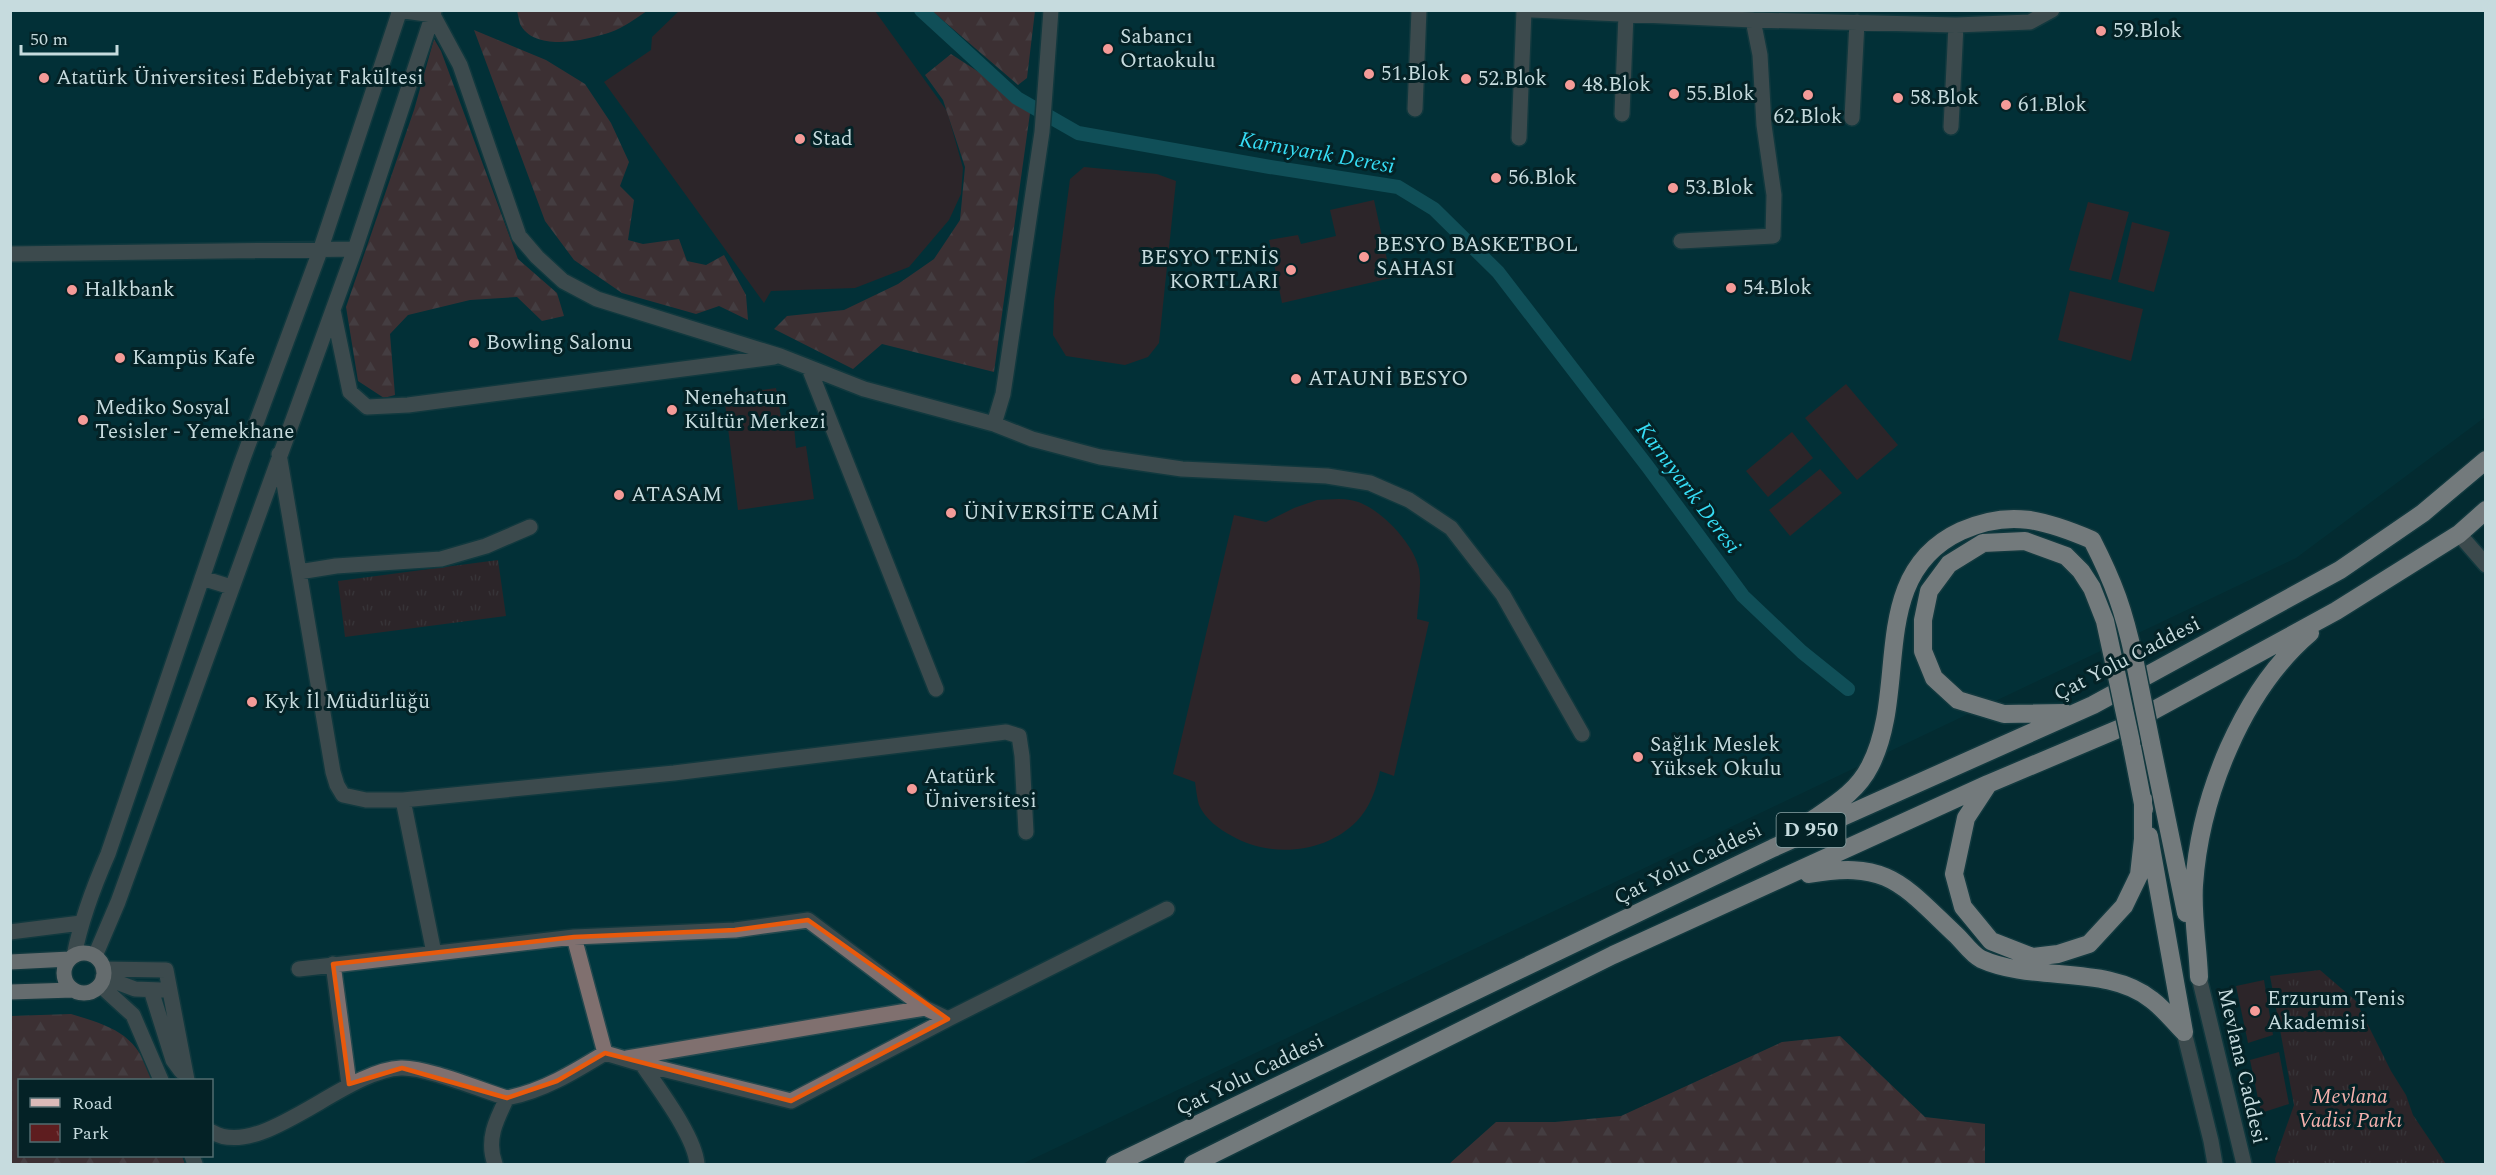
<svg xmlns="http://www.w3.org/2000/svg" width="2496" height="1175" font-family="Spectral,serif">
  <style>
    .built { fill: #00373f; fill-rule: evenodd }
    .grass { fill: #5e1d1f }
    .forest { fill: url(#forest-firs) }
    .park { fill: url(#park-tufts) }
    .lines { fill: none; stroke-linecap: round; stroke-linejoin: round }
    .canal { stroke: #217a87; stroke-width: 14 }
    .minor-casing { stroke: #22484e; stroke-width: 18 }
    .major-casing { stroke: #22484e; stroke-width: 18 }
    .highway-casing { stroke: #22484e; stroke-width: 21 }
    .minor { stroke: #80706f; stroke-width: 15 }
    .major { stroke: #dbbab8; stroke-width: 15 }
    .highway { stroke: #fadad8; stroke-width: 18 }
    .highway-bridge-casing { stroke: #22484e; stroke-width: 21; stroke-linecap: butt }
    .highway-bridge { stroke: #fadad8; stroke-width: 18 }
    .marked { fill: none; stroke: #e8590c; stroke-width: 4.5; stroke-linejoin: round }
    .poi-dot { fill: #f59b98; stroke: #042226; stroke-width: 2 }
    .labels { text-anchor: middle; dominant-baseline: central; stroke-width: 6; stroke-linejoin: round; paint-order: stroke }
    .shield { fill: #042226; stroke: #8ca4a7; stroke-width: 1.5 }
    .shield-label { font-size: 20px; font-weight: bold; fill: #c6dbde }
    .poi-label { font-size: 21px; fill: #c6dbde; stroke: #042226; text-anchor: start }
    .street-label { font-size: 21px; fill: #c6dbde; stroke: #042226 }
    .park-label { font-size: 21px; font-style: italic; fill: #f5b1ad; stroke: #042226 }
    .water-label { font-size: 22px; font-style: italic; fill: #36ddf5; stroke: #042226 }
  </style>
  <defs>
    <pattern id="forest-firs" width="22" height="20" patternUnits="userSpaceOnUse" patternTransform="scale(1.5)"><rect width="22" height="20" fill="#823737"/><path d="M5 1l3.5 6h-7zM16 11l3.5 6h-7z" fill="#925354"/></pattern>
    <pattern id="park-tufts" width="24" height="20" patternUnits="userSpaceOnUse" patternTransform="scale(1.5)"><rect width="24" height="20" fill="#5e1d1f"/><path d="M3 7l-1-3M5 7V3M7 7l1-3M15 17l-1-3M17 17v-4M19 17l1-3" fill="none" stroke="#743d3f"/></pattern>
  </defs>
  <rect width="100%" height="100%" fill="#032c32"/>
  <path class="built" d="M 10,11 L 2485,11 L 2485,417 L 2296,558 L 1022,1164 L 11,1164 ZM 20,1080 L 212,1080 L 212,1156 L 20,1156 Z"/>
  <path class="grass" d="M 679,11 L 875,11 L 947,111 L 963,168 L 961,194 L 949,220 L 909,267 L 855,288 L 771,291 L 764,303 L 604,82 L 651,50 L 652,37 Z
    M 1084,167 L 1157,174 L 1176,181 L 1159,343 L 1148,357 L 1125,365 L 1066,356 L 1053,335 L 1054,301 L 1070,179 Z
    M 1374,200 L 1391,278 L 1282,303 L 1269,240 L 1298,235 L 1301,244 L 1336,236 L 1330,210 Z
    M 2088,202 L 2129,212 L 2111,280 L 2069,270 Z
    M 2132,222 L 2170,232 L 2154,292 L 2118,282 Z
    M 2070,291 L 2143,309 L 2131,361 L 2058,340 Z
    M 1846,384 L 1898,445 L 1857,480 L 1805,418 Z
    M 776,388 L 781,417 L 793,415 L 796,448 L 806,446 L 814,499 L 738,510 L 724,395 Z
    M 1792,432 L 1813,458 L 1768,497 L 1746,471 Z
    M 1820,469 L 1842,493 L 1790,536 L 1769,510 Z
    M 1317,500 C 1328,500 1339,498 1350,500 C 1376,503 1414,543 1419,569 C 1422,585 1418,603 1417,619 L 1429,622 L 1394,776 L 1380,771 C 1377,788 1369,809 1357,821 C 1325,854 1270,858 1232,836 C 1219,829 1205,819 1199,805 C 1197,798 1196,789 1195,782 L 1173,774 L 1234,515 L 1266,522 L 1294,508 Z
    M 2264,980 L 2273,1035 L 2248,1043 L 2236,986 Z
    M 2279,1052 L 2289,1104 L 2261,1113 L 2250,1060 Z"/>
  <path class="forest" d="M 517,11 L 517,10 L 647,11 C 636,18 623,28 611,32 C 587,40 535,53 520,24 C 519,20 518,15 517,11 Z
    M 932,11 L 1035,11 L 1027,78 L 1018,85 Z
    M 474,30 L 546,60 L 585,84 L 611,123 L 629,162 L 620,186 L 634,200 L 628,240 L 643,244 L 679,239 L 687,261 L 706,265 L 724,255 L 746,295 L 748,320 L 719,306 L 696,314 L 622,293 L 574,260 L 545,221 Z
    M 434,39 L 441,51 L 518,259 L 557,293 L 564,316 L 542,321 L 517,297 L 470,300 L 408,315 L 390,334 L 395,395 L 384,398 L 358,381 L 346,307 L 414,110 Z
    M 951,54 L 1031,106 L 994,372 L 882,344 L 853,369 L 774,329 L 787,316 L 844,310 L 898,284 L 934,259 L 960,220 L 965,167 L 943,100 L 925,75 Z
    M 71,1014 C 117,1028 135,1034 153,1080 L 20,1080 L 20,1156 L 182,1156 L 185,1164 L 11,1164 L 10,1016 Z
    M 1840,1036 L 1925,1117 L 1985,1124 L 1985,1164 L 1449,1164 L 1496,1122 L 1555,1122 L 1621,1116 L 1782,1042 Z"/>
  <path class="park" d="M 498,560 L 506,616 L 345,637 L 338,581 Z
    M 2320,970 L 2356,1001 L 2391,1071 L 2406,1095 L 2413,1115 L 2446,1164 L 2276,1164 L 2275,1159 L 2294,1105 L 2270,976 Z"/>
  <g class="lines">
    <path class="canal" d="M 921,10 L 1017,98 L 1078,133 L 1270,167 L 1398,187 L 1434,209 L 1498,272 L 1648,467 L 1743,596 L 1802,652 L 1848,689"/>
    <g class="minor-casing">
      <path id="minor" d="M 398,10 L 433,15 L 460,65 L 519,236 L 537,257 L 563,281 L 597,299 L 780,356 L 864,389 L 994,424 L 1032,439 L 1100,457 L 1182,469 L 1327,476 L 1370,483 L 1409,500 L 1451,528 L 1503,595 L 1582,734
        M 1532,10 L 1753,20 L 1760,55 L 1764,125 L 1774,195 L 1773,236 L 1681,241
        M 1753,20 L 1956,25 L 2030,22 L 2052,10
        M 1415,109 L 1419,10
        M 1622,114 L 1626,14
        M 1852,118 L 1857,22
        M 1951,127 L 1956,25
        M 1519,138 L 1524,10
        M 10,254 L 355,249
        M 333,310 L 350,392 L 367,407 L 408,405 L 774,357
        M 809,368 L 936,689
        M 994,424 L 1003,394 L 1042,132 L 1051,10
        M 279,454 L 333,772 L 337,785 L 343,795 L 366,800 L 403,800 L 674,773 L 1006,732 L 1019,736 L 1022,756 L 1026,832
        M 2459,534 L 2486,565
        M 299,572 L 336,566 L 441,559 L 486,546 L 530,527
        M 202,578 L 231,587
        M 403,800 L 434,953
        M 10,932 L 81,923
        M 574,937 L 605,1053
        M 74,956 C 81,920 93,888 108,854 L 241,464 L 320,251 L 400,10
        M 95,956 L 118,902 L 355,249 L 434,11
        M 333,964 L 349,1084
        M 103,969 L 166,970 L 187,1080
        M 299,969 L 574,937 L 735,930 L 808,920 L 925,1008 L 948,1019 L 791,1101 L 642,1064
        M 103,977 L 135,989 L 161,990
        M 2199,977 L 2244,1164
        M 100,985 L 133,1015 L 161,1080
        M 151,990 L 173,1060 L 181,1071
        M 948,1019 L 1167,909
        M 2184,1032 L 2211,1141 L 2215,1164
        M 627,1058 L 925,1008
        M 212,1132 C 261,1161 344,1070 401,1068 C 426,1067 481,1090 507,1098
        M 192,1156 L 195,1164
        M 495,1164 C 486,1140 496,1120 507,1098 C 543,1091 574,1072 605,1053 L 642,1064 C 658,1088 695,1136 697,1164"/>
    </g>
    <g class="major-casing">
      <path id="major" d="M64 973a20 20 0 1 1 40 0a20 20 0 1 1-40 0Z
        M 10,962 L 70,959
        M 10,992 L 73,990"/>
    </g>
    <g class="highway-casing">
      <path id="highway" d="M 2065,713 L 2004,714 L 1958,700 L 1934,678 L 1923,651 L 1923,620 L 1929,591 L 1949,564 L 1983,543 L 2025,541 L 2066,556 L 2081,571 L 2092,588 L 2105,621 L 2115,667
        M 2131,742 L 2144,809
        M 2151,743 L 2186,913
        M 1987,786 L 1966,818 L 1954,874 L 1963,907 L 1991,941 L 2032,957 L 2058,954 L 2089,944 L 2124,906 L 2139,875 L 2143,839 L 2143,799
        M 1811,821 C 1834,805 1857,792 1870,766 C 1910,689 1866,575 1961,531 C 2010,509 2045,520 2092,540 C 2114,583 2124,611 2134,658
        M 2149,836 L 2184,1032
        M 1809,874 C 1888,860 1902,884 1955,934 C 1963,941 1971,954 1981,959 C 2034,983 2108,964 2152,1000 C 2164,1009 2174,1022 2184,1032
        M 2199,977 C 2198,947 2192,915 2194,885 C 2200,797 2242,691 2310,633
        M 1115,1164 L 1773,848 L 2093,705 L 2340,570 L 2423,513 L 2486,460
        M 1193,1164 L 1613,955 L 1988,784 L 2123,727 L 2336,611 L 2459,534 L 2486,510"/>
    </g>
    <use href="#minor" class="minor"/>
    <use href="#major" class="major"/>
    <use href="#highway" class="highway"/>
    <g class="highway-bridge-casing">
      <path id="highway-bridge" d="M 2134,658 L 2151,743
        M 2115,667 L 2131,742"/>
    </g>
    <use href="#highway-bridge" class="highway-bridge"/>
  </g>
  <path d="M0 0H2496V1175H0ZM 808,920 L 948,1019 L 791,1101 L 605,1053 L 557,1081 L 507,1098 L 402,1068 L 349,1084 L 333,964 L 574,937 L 735,930 Z" fill="#032c32" fill-opacity=".55" fill-rule="evenodd"/>
  <path class="marked" d="M 808,920 L 948,1019 L 791,1101 L 605,1053 L 557,1081 L 507,1098 L 402,1068 L 349,1084 L 333,964 L 574,937 L 735,930 Z"/>
  <g class="poi-dot">
    <circle cx="2101" cy="31" r="6"/>
    <circle cx="1108" cy="49" r="6"/>
    <circle cx="1369" cy="74" r="6"/>
    <circle cx="44" cy="78" r="6"/>
    <circle cx="1466" cy="79" r="6"/>
    <circle cx="1570" cy="85" r="6"/>
    <circle cx="1674" cy="94" r="6"/>
    <circle cx="1808" cy="95" r="6"/>
    <circle cx="1898" cy="98" r="6"/>
    <circle cx="2006" cy="105" r="6"/>
    <circle cx="800" cy="139" r="6"/>
    <circle cx="1496" cy="178" r="6"/>
    <circle cx="1673" cy="188" r="6"/>
    <circle cx="1364" cy="257" r="6"/>
    <circle cx="1291" cy="270" r="6"/>
    <circle cx="1731" cy="288" r="6"/>
    <circle cx="72" cy="290" r="6"/>
    <circle cx="474" cy="343" r="6"/>
    <circle cx="120" cy="358" r="6"/>
    <circle cx="1296" cy="379" r="6"/>
    <circle cx="672" cy="410" r="6"/>
    <circle cx="83" cy="420" r="6"/>
    <circle cx="619" cy="495" r="6"/>
    <circle cx="951" cy="513" r="6"/>
    <circle cx="252" cy="702" r="6"/>
    <circle cx="1638" cy="757" r="6"/>
    <circle cx="912" cy="789" r="6"/>
    <circle cx="2255" cy="1011" r="6"/>
  </g>
  <g class="labels">
    <rect class="shield" x="1776.5" y="813" width="69" height="34" rx="4.5"/>
    <g class="shield-label">
      <text x="1811" y="830">D 950</text>
    </g>
    <g class="poi-label">
      <text x="2113" y="31">59.Blok</text>
      <text x="1120" y="37">Sabancı<tspan x="1120" dy="24">Ortaokulu</tspan></text>
      <text x="1381" y="74">51.Blok</text>
      <text x="56" y="78">Atatürk Üniversitesi Edebiyat Fakültesi</text>
      <text x="1478" y="79">52.Blok</text>
      <text x="1582" y="85">48.Blok</text>
      <text x="1686" y="94">55.Blok</text>
      <text x="1910" y="98">58.Blok</text>
      <text x="2018" y="105">61.Blok</text>
      <text x="1808" y="117" text-anchor="middle">62.Blok</text>
      <text x="812" y="139">Stad</text>
      <text x="1508" y="178">56.Blok</text>
      <text x="1685" y="188">53.Blok</text>
      <text x="1376" y="245">BESYO BASKETBOL<tspan x="1376" dy="24">SAHASI</tspan></text>
      <text x="1279" y="258" text-anchor="end">BESYO TENİS<tspan x="1279" dy="24">KORTLARI</tspan></text>
      <text x="1743" y="288">54.Blok</text>
      <text x="84" y="290">Halkbank</text>
      <text x="486" y="343">Bowling Salonu</text>
      <text x="132" y="358">Kampüs Kafe</text>
      <text x="1308" y="379">ATAUNİ BESYO</text>
      <text x="684" y="398">Nenehatun<tspan x="684" dy="24">Kültür Merkezi</tspan></text>
      <text x="95" y="408">Mediko Sosyal<tspan x="95" dy="24">Tesisler - Yemekhane</tspan></text>
      <text x="631" y="495">ATASAM</text>
      <text x="963" y="513">ÜNİVERSİTE CAMİ</text>
      <text x="264" y="702">Kyk İl Müdürlüğü</text>
      <text x="1650" y="745">Sağlık Meslek<tspan x="1650" dy="24">Yüksek Okulu</tspan></text>
      <text x="924" y="777">Atatürk<tspan x="924" dy="24">Üniversitesi</tspan></text>
      <text x="2267" y="999">Erzurum Tenis<tspan x="2267" dy="24">Akademisi</tspan></text>
    </g>
    <g class="street-label">
      <text transform="translate(2127 659) rotate(-27)">Çat Yolu Caddesi</text>
      <text transform="translate(1688 864) rotate(-26)">Çat Yolu Caddesi</text>
      <text transform="translate(2242 1066) rotate(77)">Mevlana Caddesi</text>
      <text transform="translate(1250 1075) rotate(-26)">Çat Yolu Caddesi</text>
    </g>
    <g class="park-label">
      <text x="2350" y="1097">Mevlana<tspan x="2350" dy="24">Vadisi Parkı</tspan></text>
    </g>
    <g class="water-label">
      <text transform="translate(1317 153) rotate(10)">Karnıyarık Deresi</text>
      <text transform="translate(1688 488) rotate(53)">Karnıyarık Deresi</text>
    </g>
  </g>
  <rect width="2496" height="1175" fill="none" stroke="#c6dbde" stroke-width="24"/>
  <rect x="18" y="1079" width="195" height="78" fill="#042226" stroke="#526c70" stroke-width="1.5"/>
  <rect x="30" y="1098" width="30" height="9" fill="#dbbab8" stroke="#526c70" stroke-width="1.5"/>
  <text x="72" y="1109" font-size="18" fill="#c6dbde">Road</text>
  <rect x="30" y="1124" width="30" height="18" fill="url(#park-tufts)" stroke="#526c70" stroke-width="1.5"/>
  <text x="72" y="1139" font-size="18" fill="#c6dbde">Park</text>
  <path d="M21 45v9h96v-9" fill="none" stroke="#c6dbde" stroke-width="3"/>
  <text x="30" y="45" font-size="18" fill="#c6dbde" stroke="#042226" stroke-width="4.5" paint-order="stroke">50 m</text>
</svg>
